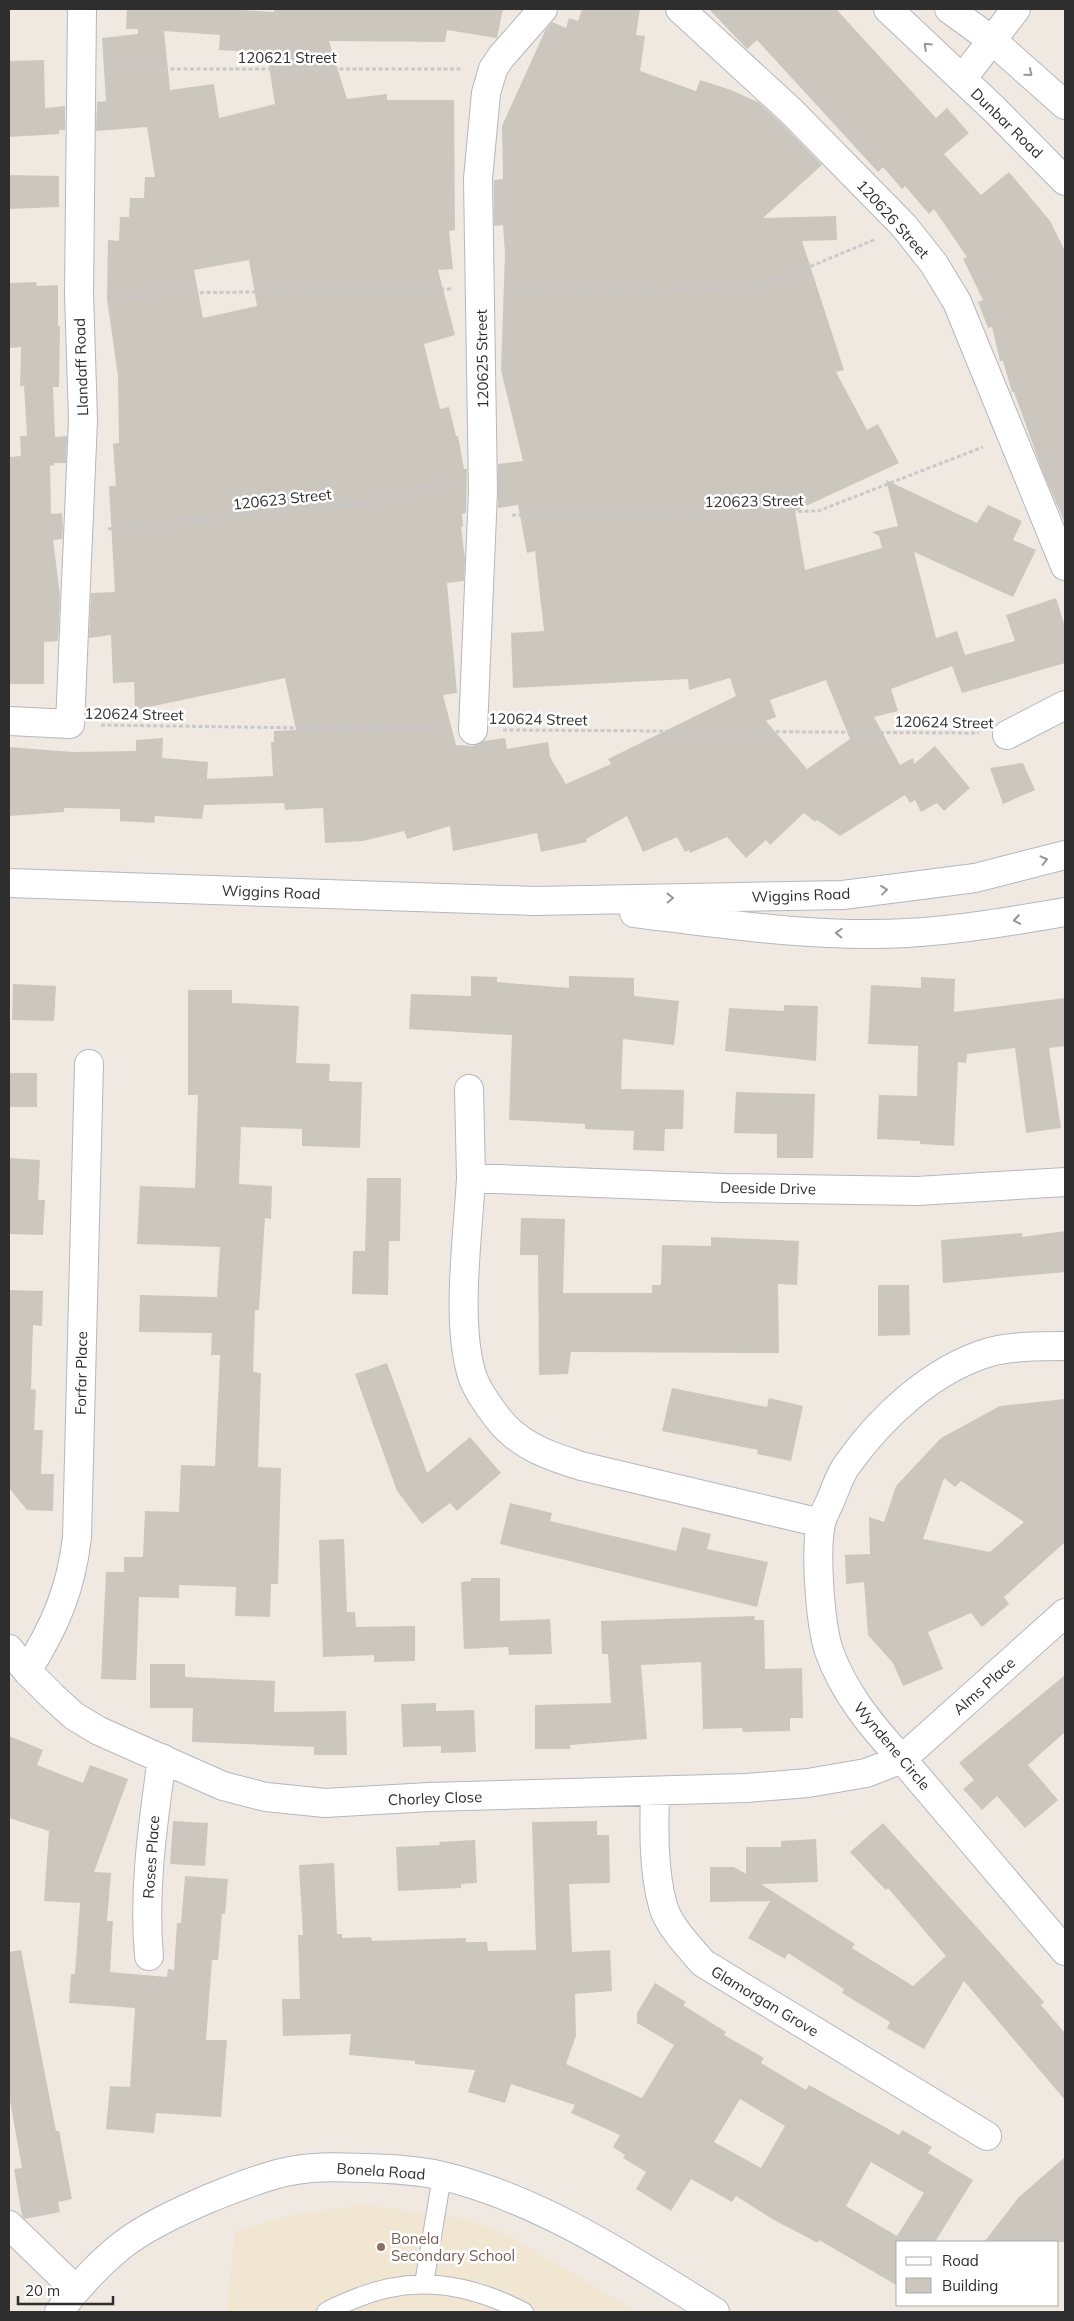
<svg xmlns="http://www.w3.org/2000/svg" width="1074" height="2321" font-family="Mulish,sans-serif">
  <style>
    .education { fill: #f0e6d1 }
    .building { fill: #cbc7bf; fill-rule: evenodd }
    .lines { fill: none; stroke-linecap: round; stroke-linejoin: round }
    .service-casing { stroke: #b4b7c1; stroke-width: 20 }
    .minor-casing { stroke: #b4b7c1; stroke-width: 30 }
    .tertiary-casing { stroke: #b4b7c1; stroke-width: 30 }
    .path { stroke: #c9c9c9; stroke-width: 3; stroke-dasharray: 4 2.5; stroke-linecap: butt }
    .service { stroke: #fff; stroke-width: 18 }
    .minor { stroke: #fff; stroke-width: 28 }
    .tertiary { stroke: #fff; stroke-width: 28 }
    .oneway { stroke: #969696 }
    .education-dot { fill: #8d6e63; stroke: #fff; stroke-width: 2 }
    .labels { text-anchor: middle; dominant-baseline: central; stroke-width: 5; stroke-linejoin: round; paint-order: stroke }
    .street-label { font-size: 15px; fill: #2e2e2e; stroke: #fff }
    .education-label { font-size: 15px; fill: #785e54; stroke: #fff; text-anchor: start }
  </style>
  <rect width="100%" height="100%" fill="#efe9e1"/>
  <path class="education" d="M 363,2205 L 458,2217 L 502,2232 L 638,2312 L 226,2312 L 235,2231 L 289,2216 Z"/>
  <path class="building" d="M 127,9 L 226,9 L 274,12 L 274,9 L 503,9 L 497,38 L 447,30 L 445,42 L 329,41 L 347,99 L 387,94 L 387,100 L 454,100 L 455,230 L 449,231 L 453,269 L 438,270 L 455,335 L 424,344 L 440,409 L 449,407 L 456,436 L 458,436 L 464,469 L 467,469 L 466,513 L 462,514 L 463,526 L 461,527 L 465,559 L 464,581 L 447,583 L 457,693 L 443,695 L 456,745 L 473,746 L 483,741 L 505,738 L 507,749 L 548,742 L 550,757 L 566,784 L 611,764 L 608,759 L 736,696 L 730,678 L 689,690 L 688,679 L 513,688 L 511,633 L 544,631 L 535,551 L 527,553 L 518,505 L 498,508 L 498,464 L 523,461 L 501,370 L 505,254 L 503,225 L 494,226 L 494,180 L 503,179 L 502,126 L 545,31 L 552,22 L 566,28 L 569,18 L 578,21 L 582,9 L 640,9 L 636,35 L 645,36 L 640,71 L 696,91 L 700,80 L 731,90 L 758,102 L 780,122 L 822,165 L 763,218 L 836,216 L 837,240 L 802,241 L 844,370 L 836,372 L 867,430 L 878,424 L 899,463 L 795,511 L 805,570 L 882,548 L 879,536 L 872,532 L 898,526 L 886,480 L 977,523 L 988,505 L 1022,521 L 1013,540 L 1036,550 L 1013,597 L 914,552 L 936,638 L 957,631 L 965,655 L 1015,641 L 1006,615 L 1056,598 L 1065,627 L 1065,663 L 962,693 L 952,666 L 891,689 L 898,711 L 874,717 L 900,765 L 913,758 L 914,764 L 935,746 L 970,788 L 944,811 L 937,803 L 921,812 L 915,800 L 910,803 L 905,795 L 840,836 L 817,820 L 815,822 L 804,813 L 770,845 L 766,840 L 746,858 L 727,837 L 690,853 L 689,850 L 685,852 L 677,837 L 643,852 L 627,816 L 586,839 L 587,842 L 541,852 L 537,833 L 453,851 L 450,826 L 407,839 L 404,831 L 363,841 L 325,843 L 323,808 L 285,810 L 284,803 L 204,805 L 202,819 L 155,816 L 154,823 L 120,821 L 120,809 L 64,808 L 64,812 L 9,816 L 9,747 L 73,752 L 136,751 L 136,740 L 163,738 L 162,758 L 208,762 L 207,779 L 273,776 L 271,742 L 274,742 L 274,731 L 296,730 L 285,678 L 135,710 L 134,682 L 113,683 L 111,635 L 89,638 L 91,593 L 115,592 L 109,486 L 116,486 L 113,444 L 119,443 L 118,376 L 107,299 L 108,240 L 119,241 L 120,217 L 129,217 L 130,198 L 144,198 L 145,177 L 155,177 L 147,127 L 96,131 L 97,102 L 106,101 L 102,38 L 138,34 L 138,29 L 126,29 ZM 164,31 L 220,35 L 219,50 L 267,53 L 275,104 L 219,118 L 214,84 L 170,90 ZM 249,260 L 257,306 L 203,318 L 194,270 ZM 826,680 L 850,739 L 807,769 L 766,721 L 776,717 L 770,700 Z
    M 709,9 L 836,9 L 936,118 L 947,108 L 969,133 L 944,154 L 981,195 L 1009,172 L 1050,221 L 1065,251 L 1065,523 L 1042,470 L 1014,392 L 1012,392 L 1003,361 L 1000,361 L 992,327 L 988,328 L 978,302 L 983,300 L 963,259 L 967,257 L 934,209 L 929,214 L 905,186 L 902,189 L 883,167 L 878,172 L 757,40 L 747,49 Z
    M 44,60 L 45,108 L 65,106 L 65,130 L 59,130 L 59,134 L 9,137 L 9,61 Z
    M 9,175 L 59,176 L 59,207 L 9,209 Z
    M 36,282 L 37,286 L 58,285 L 58,326 L 60,326 L 59,387 L 53,387 L 55,437 L 67,436 L 66,463 L 54,463 L 54,465 L 50,466 L 51,514 L 62,513 L 63,528 L 62,539 L 53,540 L 60,595 L 58,641 L 44,642 L 44,684 L 9,684 L 9,457 L 21,456 L 20,436 L 27,436 L 24,386 L 20,386 L 21,347 L 9,348 L 9,283 Z
    M 1023,763 L 1035,790 L 1003,804 L 990,768 Z
    M 471,976 L 497,977 L 497,982 L 569,988 L 569,976 L 634,978 L 634,996 L 679,1001 L 674,1045 L 623,1039 L 621,1089 L 684,1090 L 683,1129 L 665,1129 L 664,1151 L 633,1150 L 634,1131 L 585,1129 L 585,1124 L 509,1120 L 512,1035 L 409,1029 L 411,994 L 471,996 Z
    M 921,977 L 955,979 L 954,1012 L 1065,998 L 1065,1046 L 1049,1048 L 1061,1128 L 1026,1133 L 1015,1048 L 967,1054 L 966,1063 L 958,1062 L 954,1146 L 920,1144 L 920,1141 L 877,1139 L 879,1095 L 917,1096 L 918,1046 L 868,1044 L 871,985 L 921,988 Z
    M 13,984 L 56,986 L 54,1021 L 12,1020 Z
    M 188,990 L 232,990 L 232,1003 L 299,1006 L 296,1063 L 330,1064 L 329,1081 L 362,1082 L 360,1148 L 302,1146 L 302,1129 L 241,1127 L 239,1184 L 272,1186 L 271,1219 L 265,1218 L 259,1310 L 255,1310 L 253,1372 L 261,1373 L 258,1467 L 281,1468 L 278,1584 L 271,1584 L 270,1617 L 235,1616 L 236,1587 L 179,1585 L 179,1598 L 139,1597 L 136,1680 L 101,1679 L 106,1572 L 124,1572 L 124,1557 L 143,1557 L 145,1511 L 179,1512 L 181,1465 L 215,1466 L 220,1355 L 211,1355 L 212,1333 L 139,1332 L 140,1295 L 217,1297 L 220,1247 L 137,1244 L 140,1186 L 195,1188 L 198,1095 L 188,1095 Z
    M 784,1005 L 818,1006 L 816,1061 L 725,1051 L 729,1008 L 784,1011 Z
    M 9,1073 L 37,1073 L 37,1107 L 9,1107 Z
    M 736,1092 L 815,1094 L 813,1158 L 777,1158 L 777,1134 L 734,1133 Z
    M 9,1158 L 40,1160 L 38,1200 L 45,1200 L 43,1235 L 9,1234 Z
    M 367,1178 L 401,1178 L 400,1241 L 389,1241 L 388,1295 L 352,1294 L 353,1251 L 365,1251 Z
    M 521,1218 L 565,1219 L 563,1293 L 652,1293 L 652,1285 L 661,1285 L 662,1245 L 711,1246 L 711,1237 L 799,1241 L 797,1285 L 778,1284 L 779,1353 L 571,1352 L 568,1374 L 539,1375 L 538,1255 L 520,1255 Z
    M 1065,1231 L 1065,1272 L 943,1283 L 941,1240 L 1022,1233 L 1022,1237 Z
    M 878,1285 L 909,1285 L 910,1335 L 878,1336 Z
    M 9,1290 L 43,1291 L 42,1326 L 33,1325 L 31,1389 L 36,1390 L 34,1430 L 43,1430 L 41,1474 L 54,1474 L 53,1511 L 27,1510 L 9,1488 Z
    M 387,1363 L 427,1473 L 470,1437 L 501,1473 L 457,1511 L 450,1503 L 422,1524 L 397,1491 L 355,1374 Z
    M 672,1388 L 767,1407 L 769,1398 L 803,1406 L 791,1461 L 757,1454 L 758,1450 L 662,1431 Z
    M 1065,1399 L 1065,1542 L 1004,1597 L 1009,1604 L 982,1627 L 971,1613 L 928,1632 L 943,1669 L 903,1686 L 893,1663 L 868,1635 L 864,1582 L 846,1584 L 845,1555 L 870,1554 L 869,1517 L 884,1522 L 896,1486 L 941,1438 L 1000,1406 ZM 944,1478 L 955,1487 L 961,1481 L 1024,1522 L 990,1552 L 923,1539 Z
    M 510,1503 L 552,1513 L 550,1521 L 676,1551 L 682,1527 L 711,1534 L 707,1549 L 768,1562 L 757,1607 L 500,1544 Z
    M 344,1539 L 347,1612 L 355,1612 L 356,1627 L 415,1626 L 415,1661 L 374,1662 L 374,1655 L 323,1657 L 319,1540 Z
    M 471,1578 L 500,1578 L 500,1621 L 550,1619 L 552,1654 L 509,1655 L 508,1647 L 464,1649 L 461,1582 L 471,1581 Z
    M 755,1616 L 754,1620 L 764,1620 L 765,1669 L 802,1668 L 803,1718 L 790,1718 L 790,1731 L 743,1732 L 742,1728 L 703,1729 L 701,1662 L 641,1665 L 647,1739 L 570,1745 L 570,1749 L 535,1749 L 535,1705 L 611,1703 L 608,1654 L 602,1654 L 601,1621 Z
    M 150,1664 L 185,1664 L 185,1677 L 275,1681 L 274,1712 L 346,1711 L 347,1755 L 314,1755 L 314,1747 L 192,1742 L 193,1708 L 150,1708 Z
    M 1065,1675 L 1065,1732 L 1028,1765 L 1058,1800 L 1025,1828 L 997,1796 L 982,1810 L 963,1789 L 974,1780 L 959,1763 Z
    M 436,1703 L 436,1711 L 474,1710 L 476,1752 L 441,1753 L 441,1746 L 403,1747 L 401,1704 Z
    M 9,1736 L 43,1750 L 37,1765 L 83,1783 L 90,1765 L 128,1779 L 94,1872 L 111,1873 L 107,1921 L 113,1921 L 110,1972 L 167,1977 L 168,1969 L 174,1970 L 177,1923 L 181,1923 L 185,1876 L 228,1879 L 225,1914 L 222,1914 L 218,1960 L 212,1960 L 206,2040 L 227,2040 L 221,2117 L 156,2113 L 154,2133 L 106,2129 L 110,2086 L 130,2087 L 135,2008 L 69,2003 L 71,1974 L 75,1974 L 80,1903 L 44,1901 L 49,1831 L 9,1818 Z
    M 173,1821 L 208,1823 L 205,1866 L 170,1864 Z
    M 597,1821 L 597,1835 L 609,1835 L 610,1883 L 569,1884 L 572,1952 L 610,1950 L 612,1991 L 575,1994 L 576,2036 L 566,2064 L 642,2098 L 674,2045 L 637,2023 L 637,2013 L 655,1983 L 686,2002 L 683,2005 L 726,2032 L 724,2035 L 764,2058 L 761,2063 L 806,2090 L 809,2085 L 899,2135 L 902,2130 L 932,2147 L 928,2153 L 973,2180 L 935,2242 L 898,2242 L 898,2286 L 819,2240 L 818,2243 L 774,2220 L 736,2196 L 732,2202 L 691,2179 L 671,2211 L 636,2189 L 646,2172 L 623,2158 L 625,2155 L 613,2147 L 620,2135 L 571,2113 L 575,2105 L 511,2084 L 505,2103 L 468,2092 L 475,2070 L 415,2064 L 415,2061 L 349,2055 L 351,2034 L 283,2036 L 282,1999 L 300,1999 L 298,1935 L 303,1935 L 299,1865 L 334,1863 L 337,1934 L 342,1934 L 342,1938 L 371,1937 L 372,1941 L 466,1938 L 466,1942 L 487,1942 L 488,1951 L 536,1950 L 532,1822 ZM 740,2099 L 785,2126 L 761,2168 L 714,2142 ZM 871,2162 L 924,2193 L 897,2236 L 846,2206 Z
    M 883,1823 L 1044,2002 L 1041,2005 L 1065,2033 L 1065,2100 L 964,1981 L 924,2049 L 887,2028 L 890,2022 L 842,1993 L 844,1989 L 788,1953 L 785,1959 L 748,1938 L 770,1901 L 710,1902 L 710,1867 L 734,1867 L 746,1874 L 746,1847 L 781,1847 L 781,1841 L 816,1839 L 818,1882 L 761,1884 L 855,1944 L 852,1948 L 913,1986 L 946,1956 L 888,1888 L 886,1890 L 874,1878 L 850,1852 Z
    M 475,1840 L 477,1883 L 461,1884 L 461,1888 L 398,1891 L 396,1847 L 440,1845 L 439,1842 Z
    M 21,1950 L 56,2131 L 59,2131 L 72,2199 L 58,2202 L 60,2212 L 25,2219 L 22,2216 L 14,2169 L 22,2168 L 9,2095 L 9,1952 Z
    M 1065,2157 L 1065,2242 L 984,2242 L 1019,2197 Z"/>
  <g class="lines">
    <g class="service-casing">
      <path id="service" d="M 424,2284 L 442,2176
        M 326,2312 C 335,2306 345,2303 354,2299 C 413,2274 468,2283 524,2312"/>
    </g>
    <g class="minor-casing">
      <path id="minor" d="M 680,9 L 791,111 L 904,226 L 934,264 L 957,302 L 1065,566
        M 962,79 L 1016,9
        M 9,721 L 70,724 L 83,420 L 79,294 L 82,9
        M 473,730 L 483,491 L 478,179 L 486,93 L 493,69 L 501,57 L 543,9
        M 1007,735 L 1065,705
        M 469,1089 L 471,1178
        M 1065,1346 C 1041,1346 1013,1346 990,1352 C 932,1369 881,1417 847,1465 C 840,1474 836,1488 831,1499 C 828,1507 823,1515 821,1523 C 815,1551 820,1624 829,1651 C 844,1693 872,1727 902,1759 L 1065,1951
        M 821,1523 L 581,1466 C 557,1458 533,1451 513,1434 C 499,1423 475,1389 471,1372 C 456,1319 468,1234 471,1178 L 724,1188 L 917,1191 L 1065,1182
        M 9,1649 L 27,1671 L 52,1696 L 74,1716 L 99,1731 L 223,1786 L 266,1797 L 325,1803 L 429,1797 L 746,1788 L 808,1783 L 866,1773 L 902,1759 L 1065,1613
        M 27,1671 C 55,1626 71,1590 77,1537 L 89,1064
        M 655,1791 C 654,1828 653,1870 663,1906 C 668,1925 690,1948 703,1963 L 987,2136
        M 149,1956 C 143,1889 153,1824 162,1758
        M 9,2225 L 76,2290
        M 59,2312 C 75,2290 94,2269 115,2251 C 140,2229 180,2211 210,2198 C 233,2189 257,2179 281,2173 C 308,2166 337,2167 364,2168 C 389,2169 418,2170 443,2176 C 542,2200 630,2259 715,2312"/>
    </g>
    <g class="tertiary-casing">
      <path id="tertiary" d="M 888,9 L 995,110 L 1065,181
        M 949,9 L 993,41 L 1065,105
        M 9,883 L 534,901 L 843,895 L 975,878 L 1065,855
        M 634,913 C 725,924 816,938 907,933 C 960,930 1013,921 1065,912"/>
    </g>
    <path class="path" d="M 112,69 L 463,69
      M 509,289 L 752,288 L 776,281 L 876,239
      M 109,294 L 451,289
      M 512,515 L 818,511 L 983,447
      M 108,529 L 378,500 L 414,489 L 453,483
      M 101,725 L 444,730
      M 503,730 L 979,733"/>
    <use href="#service" class="service"/>
    <use href="#minor" class="minor"/>
    <use href="#tertiary" class="tertiary"/>
  </g>
  <defs><path id="oneway-chevron" d="M-2-3.5L2.5 0L-2 3.5" fill="none" stroke-width="1.6" stroke-linecap="round" stroke-linejoin="round" transform="scale(1.25)"/></defs>
  <g class="oneway">
    <use href="#oneway-chevron" transform="translate(927 46) rotate(-137)"/>
    <use href="#oneway-chevron" transform="translate(1029 73) rotate(41)"/>
    <use href="#oneway-chevron" transform="translate(1044 860) rotate(-14)"/>
    <use href="#oneway-chevron" transform="translate(884 890) rotate(-7)"/>
    <use href="#oneway-chevron" transform="translate(670 898) rotate(-1)"/>
    <use href="#oneway-chevron" transform="translate(1017 920) rotate(170)"/>
    <use href="#oneway-chevron" transform="translate(839 933) rotate(-178)"/>
  </g>
  <circle class="education-dot" cx="381" cy="2247" r="5"/>
  <g class="labels">
    <g class="street-label">
      <text x="287" y="57">120621 Street</text>
      <text transform="translate(1007 123) rotate(44)">Dunbar Road</text>
      <text transform="translate(893 219) rotate(48)">120626 Street</text>
      <text transform="translate(482 359) rotate(-91)">120625 Street</text>
      <text transform="translate(81 367) rotate(-92)">Llandaff Road</text>
      <text transform="translate(282 499) rotate(-6)">120623 Street</text>
      <text transform="translate(754 501) rotate(-1)">120623 Street</text>
      <text transform="translate(134 714) rotate(1)">120624 Street</text>
      <text transform="translate(538 719) rotate(1)">120624 Street</text>
      <text transform="translate(944 722) rotate(1)">120624 Street</text>
      <text transform="translate(271 892) rotate(2)">Wiggins Road</text>
      <text transform="translate(801 895) rotate(-2)">Wiggins Road</text>
      <text transform="translate(768 1188) rotate(1)">Deeside Drive</text>
      <text transform="translate(81 1373) rotate(-89)">Forfar Place</text>
      <text transform="translate(984 1686) rotate(-42)">Alms Place</text>
      <text transform="translate(892 1746) rotate(50)">Wyndene Circle</text>
      <text transform="translate(435 1798) rotate(-2)">Chorley Close</text>
      <text transform="translate(151 1857) rotate(-86)">Roses Place</text>
      <text transform="translate(765 2001) rotate(31)">Glamorgan Grove</text>
      <text transform="translate(381 2171) rotate(4)">Bonela Road</text>
    </g>
    <g class="education-label">
      <text x="391" y="2238">Bonela<tspan x="391" dy="17">Secondary School</tspan></text>
    </g>
  </g>
  <rect width="1074" height="2321" fill="none" stroke="#2e2e2e" stroke-width="20"/>
  <rect x="896" y="2241" width="162" height="65" fill="#ffffff" stroke="#ababab"/>
  <rect x="906" y="2257" width="25" height="8" fill="#ffffff" stroke="#ababab"/>
  <text x="942" y="2266" font-size="15" fill="#2e2e2e">Road</text>
  <rect x="906" y="2278" width="25" height="15" fill="#cbc7bf" stroke="#ababab"/>
  <text x="942" y="2291" font-size="15" fill="#2e2e2e">Building</text>
  <path d="M18 2296v8h95v-8" fill="none" stroke="#2e2e2e" stroke-width="2.5"/>
  <text x="25" y="2296" font-size="15" fill="#2e2e2e" stroke="#ffffff" stroke-width="4" paint-order="stroke">20 m</text>
</svg>
